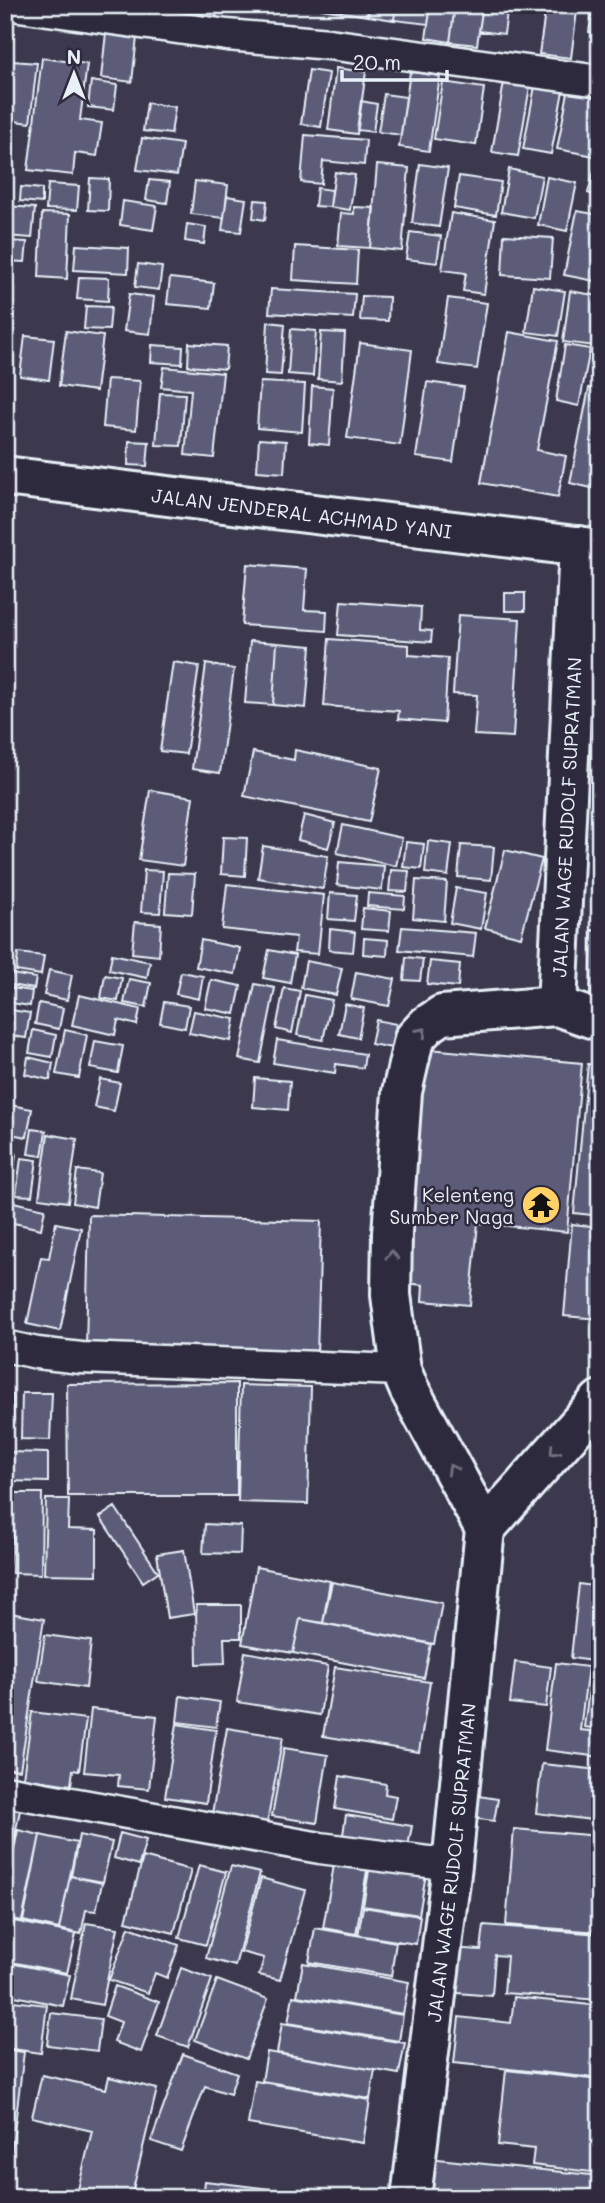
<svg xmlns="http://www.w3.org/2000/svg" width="605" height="2203" font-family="Mali,sans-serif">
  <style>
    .building { fill: #5c5c79; stroke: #e8f1f8; stroke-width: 2 }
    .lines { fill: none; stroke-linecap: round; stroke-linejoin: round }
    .street-casing { stroke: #e8f1f8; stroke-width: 35 }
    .secondary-casing { stroke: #e8f1f8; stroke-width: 44 }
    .street { stroke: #2f2a3d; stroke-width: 30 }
    .secondary { stroke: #2f2a3d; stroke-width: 38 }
    .oneway { stroke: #70707e }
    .labels { text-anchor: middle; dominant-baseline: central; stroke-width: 5; stroke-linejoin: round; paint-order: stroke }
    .street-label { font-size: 19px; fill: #e8f1f8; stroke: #2f2a3d }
    .poi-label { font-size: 19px; fill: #e8f1f8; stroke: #2f2a3d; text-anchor: end }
  </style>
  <rect width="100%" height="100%" fill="#3c394f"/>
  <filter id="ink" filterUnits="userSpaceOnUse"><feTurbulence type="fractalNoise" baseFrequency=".0143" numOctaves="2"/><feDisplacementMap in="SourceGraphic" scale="14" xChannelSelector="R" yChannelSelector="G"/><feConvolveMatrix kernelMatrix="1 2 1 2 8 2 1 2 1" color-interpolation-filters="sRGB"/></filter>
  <g filter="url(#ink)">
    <path class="building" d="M 174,5 L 218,5 L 216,18 L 173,11 Z
      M 322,5 L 342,5 L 341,12 L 321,9 Z
      M 342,5 L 369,5 L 368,16 L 341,12 Z
      M 369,5 L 396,5 L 394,20 L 368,16 Z
      M 396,5 L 431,5 L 428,24 L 394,20 Z
      M 431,5 L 455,5 L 450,42 L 426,38 Z
      M 455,5 L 483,5 L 477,45 L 450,42 Z
      M 483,5 L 508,5 L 504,34 L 479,31 Z
      M 593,5 L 600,5 L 600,34 L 589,32 Z
      M 546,6 L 577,11 L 571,58 L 539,54 Z
      M 106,33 L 137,37 L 132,82 L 101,78 Z
      M 42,58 L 87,64 L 80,120 L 102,123 L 97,156 L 75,153 L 73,175 L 28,170 Z
      M 12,61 L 37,63 L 30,123 L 5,120 Z
      M 336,68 L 366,72 L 357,134 L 328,130 Z
      M 309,70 L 329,73 L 321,127 L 301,124 Z
      M 410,72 L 440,76 L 429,151 L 399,147 Z
      M 91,81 L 117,85 L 114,110 L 88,107 Z
      M 443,82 L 484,88 L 476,145 L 434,139 Z
      M 504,82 L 530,86 L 518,156 L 492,152 Z
      M 570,82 L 600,88 L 600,157 L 557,149 Z
      M 535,86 L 563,91 L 551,154 L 523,149 Z
      M 384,94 L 406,97 L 401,135 L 378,132 Z
      M 361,101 L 377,104 L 373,132 L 357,130 Z
      M 147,103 L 175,107 L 171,134 L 143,131 Z
      M 305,135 L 366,140 L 364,165 L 323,161 L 321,184 L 301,182 Z
      M 142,138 L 182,144 L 177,175 L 137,170 Z
      M 420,164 L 448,168 L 439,227 L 412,223 Z
      M 596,164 L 600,165 L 600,197 L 588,193 Z
      M 377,165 L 409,168 L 402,251 L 370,248 Z
      M 509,169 L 542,176 L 534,218 L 501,212 Z
      M 335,172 L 355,175 L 350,210 L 330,207 Z
      M 459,176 L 501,182 L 496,215 L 454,208 Z
      M 547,177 L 577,183 L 567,231 L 538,225 Z
      M 90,178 L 109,179 L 108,211 L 88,210 Z
      M 149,180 L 170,182 L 167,203 L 146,200 Z
      M 195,181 L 228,185 L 224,218 L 191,214 Z
      M 48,184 L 79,186 L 77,210 L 46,209 Z
      M 21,187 L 42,189 L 42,203 L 20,201 Z
      M 317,188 L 332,190 L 330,207 L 315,206 Z
      M 227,196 L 246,199 L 241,232 L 222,230 Z
      M 255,200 L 267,201 L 265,220 L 253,218 Z
      M 123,201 L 157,206 L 153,230 L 120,225 Z
      M 5,206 L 35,208 L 32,238 L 5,236 Z
      M 354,207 L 374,208 L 370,248 L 338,246 L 341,213 L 354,214 Z
      M 577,211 L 600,215 L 600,282 L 564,275 Z
      M 42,213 L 70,214 L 67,279 L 39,277 Z
      M 451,213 L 495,220 L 484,294 L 463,291 L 466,273 L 442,270 Z
      M 187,224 L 206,227 L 204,244 L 185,241 Z
      M 410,232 L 441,236 L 437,263 L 406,259 Z
      M 504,235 L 553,238 L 550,278 L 502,275 Z
      M 5,241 L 27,242 L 25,262 L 5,261 Z
      M 76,245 L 129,248 L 128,273 L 74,270 Z
      M 295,246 L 358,250 L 356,284 L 293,280 Z
      M 138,264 L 162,267 L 159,290 L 135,287 Z
      M 79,277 L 109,278 L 108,301 L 77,299 Z
      M 170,278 L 214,283 L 211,308 L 167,304 Z
      M 533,286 L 565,291 L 558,336 L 526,332 Z
      M 271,289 L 355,294 L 353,318 L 269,313 Z
      M 570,291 L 600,296 L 595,346 L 563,342 Z
      M 129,294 L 154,297 L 150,334 L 124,331 Z
      M 362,296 L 389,297 L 388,321 L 360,320 Z
      M 448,298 L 487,303 L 477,369 L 438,364 Z
      M 86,306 L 111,307 L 109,330 L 84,329 Z
      M 268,322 L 285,324 L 281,375 L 265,374 Z
      M 291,329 L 316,331 L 313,376 L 288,374 Z
      M 66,331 L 103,336 L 96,391 L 59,386 Z
      M 321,332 L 345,333 L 342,381 L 318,379 Z
      M 509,332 L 558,341 L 537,450 L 566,456 L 558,497 L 481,483 Z
      M 25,336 L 54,339 L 49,380 L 20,376 Z
      M 189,343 L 227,346 L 225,369 L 188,366 Z
      M 360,343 L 412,350 L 400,445 L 347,438 Z
      M 152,345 L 183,347 L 182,364 L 151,362 Z
      M 565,345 L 590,349 L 579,406 L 556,401 Z
      M 164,367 L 223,373 L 214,458 L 185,455 L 191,390 L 161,387 Z
      M 107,379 L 140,381 L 136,430 L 103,427 Z
      M 260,382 L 305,384 L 302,432 L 257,428 Z
      M 427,382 L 464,387 L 453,462 L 416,457 Z
      M 312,386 L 333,388 L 329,445 L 309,443 Z
      M 589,388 L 600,390 L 600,490 L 570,483 Z
      M 160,393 L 185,394 L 181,446 L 156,445 Z
      M 259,439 L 286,441 L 284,473 L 257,471 Z
      M 129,441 L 149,442 L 147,466 L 128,465 Z
      M 247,564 L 307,569 L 304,610 L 327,611 L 326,631 L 242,625 Z
      M 505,593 L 525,593 L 525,611 L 505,611 Z
      M 341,601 L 421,607 L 420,630 L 432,631 L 431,642 L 338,635 Z
      M 458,615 L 520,619 L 513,737 L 474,735 L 477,695 L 453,694 Z
      M 329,639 L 409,645 L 409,655 L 448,658 L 444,723 L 398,719 L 399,711 L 324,706 Z
      M 250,641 L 277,643 L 273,705 L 245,703 Z
      M 277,643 L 311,646 L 306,708 L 273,705 Z
      M 173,662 L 199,666 L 186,754 L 160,751 Z
      M 206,664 L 234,669 L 220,773 L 192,769 Z
      M 295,750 L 381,768 L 369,822 L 244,796 L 253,752 L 294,760 Z
      M 150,790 L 193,797 L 183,866 L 139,860 Z
      M 304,815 L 335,823 L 328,848 L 298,840 Z
      M 343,825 L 402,838 L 396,866 L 337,853 Z
      M 599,826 L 600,826 L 600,883 L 592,882 Z
      M 223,837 L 247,838 L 245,876 L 221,874 Z
      M 428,841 L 452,844 L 448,876 L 425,873 Z
      M 406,842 L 424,844 L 421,869 L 403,867 Z
      M 461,845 L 494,847 L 491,880 L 458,877 Z
      M 263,846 L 328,856 L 323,889 L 258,878 Z
      M 505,850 L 542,859 L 521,937 L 485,928 Z
      M 339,862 L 384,866 L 382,890 L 337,885 Z
      M 144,870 L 163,871 L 160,913 L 141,912 Z
      M 391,870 L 409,871 L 407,892 L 389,891 Z
      M 168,873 L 195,874 L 192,914 L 165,912 Z
      M 416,880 L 447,882 L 444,921 L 413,918 Z
      M 227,884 L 324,895 L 318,954 L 294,952 L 296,937 L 222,929 Z
      M 456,888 L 487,893 L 481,929 L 450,923 Z
      M 330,893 L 357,895 L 354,921 L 328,919 Z
      M 368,893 L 405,896 L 404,909 L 367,906 Z
      M 363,908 L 391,911 L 389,931 L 361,929 Z
      M 135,922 L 161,924 L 159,956 L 132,953 Z
      M 402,927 L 476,933 L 473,957 L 399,950 Z
      M 330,929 L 355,932 L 353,952 L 329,950 Z
      M 592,930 L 600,931 L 600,1001 L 590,1001 Z
      M 364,938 L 388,940 L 387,956 L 363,954 Z
      M 201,940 L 240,948 L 235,974 L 196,967 Z
      M 269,950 L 295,955 L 290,983 L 263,978 Z
      M 18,953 L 44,956 L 41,975 L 16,971 Z
      M 112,954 L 150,962 L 147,978 L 109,970 Z
      M 406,957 L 423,959 L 420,981 L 404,980 Z
      M 306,961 L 342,968 L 336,995 L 301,988 Z
      M 430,961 L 460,964 L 458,987 L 427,984 Z
      M 49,970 L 72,975 L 67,1000 L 44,995 Z
      M 181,972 L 203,976 L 199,999 L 176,994 Z
      M 356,972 L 395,979 L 389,1006 L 351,999 Z
      M 11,974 L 36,978 L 34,989 L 10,985 Z
      M 105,975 L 122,978 L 118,1001 L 101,998 Z
      M 129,979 L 151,983 L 146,1007 L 124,1003 Z
      M 211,980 L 241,986 L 235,1014 L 205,1008 Z
      M 255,984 L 275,988 L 260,1063 L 239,1059 Z
      M 5,987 L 32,991 L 30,1006 L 5,1002 Z
      M 284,988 L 300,991 L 292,1033 L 276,1029 Z
      M 79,995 L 140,1009 L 137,1025 L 118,1020 L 115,1035 L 72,1025 Z
      M 305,995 L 332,1000 L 323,1040 L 297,1035 Z
      M 164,1002 L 189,1006 L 185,1028 L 160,1023 Z
      M 39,1003 L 63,1008 L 59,1029 L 35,1024 Z
      M 345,1004 L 364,1008 L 358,1038 L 339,1034 Z
      M 5,1009 L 30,1013 L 26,1038 L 5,1035 Z
      M 194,1011 L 235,1019 L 231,1041 L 189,1033 Z
      M 376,1020 L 396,1024 L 392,1048 L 371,1044 Z
      M 33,1030 L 56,1035 L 52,1057 L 29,1053 Z
      M 65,1030 L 87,1035 L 79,1078 L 56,1074 Z
      M 277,1040 L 365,1054 L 363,1068 L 336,1064 L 335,1073 L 273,1063 Z
      M 95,1041 L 123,1046 L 118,1073 L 90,1068 Z
      M 418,1048 L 582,1063 L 567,1232 L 478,1223 L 470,1305 L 422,1301 L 423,1285 L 396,1282 Z
      M 28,1057 L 53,1063 L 50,1080 L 25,1074 Z
      M 588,1064 L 600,1065 L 600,1216 L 574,1213 Z
      M 255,1078 L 290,1081 L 288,1110 L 253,1107 Z
      M 100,1079 L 120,1083 L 114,1111 L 94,1107 Z
      M 5,1104 L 32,1109 L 27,1137 L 5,1133 Z
      M 32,1129 L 46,1131 L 42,1156 L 28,1154 Z
      M 48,1134 L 77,1139 L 68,1202 L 39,1198 Z
      M 5,1151 L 16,1153 L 10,1198 L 5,1197 Z
      M 21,1158 L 37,1160 L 32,1196 L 16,1195 Z
      M 77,1170 L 100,1173 L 95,1207 L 73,1203 Z
      M 13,1202 L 45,1209 L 41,1229 L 9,1222 Z
      M 89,1215 L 321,1221 L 317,1355 L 86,1349 Z
      M 56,1223 L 81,1228 L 60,1331 L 27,1324 L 41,1257 L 49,1258 Z
      M 572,1224 L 600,1227 L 600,1319 L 564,1316 Z
      M 237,1383 L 237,1496 L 68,1496 L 67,1384 Z
      M 241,1385 L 311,1387 L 308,1504 L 238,1502 Z
      M 22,1393 L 52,1393 L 50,1440 L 21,1439 Z
      M 5,1395 L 13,1395 L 13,1427 L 5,1427 Z
      M 8,1452 L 48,1453 L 48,1482 L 7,1481 Z
      M 5,1493 L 11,1493 L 9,1564 L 5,1564 Z
      M 14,1493 L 42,1493 L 41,1574 L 12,1573 Z
      M 46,1499 L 69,1499 L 68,1529 L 97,1530 L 97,1575 L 44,1574 Z
      M 115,1507 L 158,1572 L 143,1582 L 100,1517 Z
      M 205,1524 L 241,1526 L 240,1554 L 203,1553 Z
      M 184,1550 L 194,1614 L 167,1618 L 157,1554 Z
      M 256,1567 L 330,1581 L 323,1623 L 300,1619 L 293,1653 L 242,1644 Z
      M 332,1582 L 442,1603 L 434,1644 L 323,1623 Z
      M 579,1584 L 600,1587 L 600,1662 L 571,1658 Z
      M 196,1605 L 241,1605 L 241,1638 L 224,1638 L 225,1663 L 197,1664 Z
      M 10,1613 L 44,1619 L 20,1770 L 5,1768 L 5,1645 Z
      M 300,1619 L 431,1644 L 424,1678 L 293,1653 Z
      M 45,1635 L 91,1641 L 86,1688 L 38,1681 Z
      M 245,1652 L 328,1666 L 320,1715 L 237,1702 Z
      M 515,1662 L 551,1667 L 546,1707 L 510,1703 Z
      M 556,1663 L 588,1667 L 580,1730 L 600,1732 L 600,1757 L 545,1750 Z
      M 335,1667 L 430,1682 L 419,1752 L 323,1736 Z
      M 592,1667 L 600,1668 L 600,1729 L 584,1727 Z
      M 180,1696 L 220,1702 L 216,1727 L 177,1722 Z
      M 91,1709 L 157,1716 L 149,1789 L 118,1786 L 119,1775 L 84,1772 Z
      M 32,1712 L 86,1719 L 79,1771 L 73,1770 L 71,1785 L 23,1778 Z
      M 177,1724 L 216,1730 L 206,1803 L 165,1797 Z
      M 227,1728 L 283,1737 L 267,1823 L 212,1814 Z
      M 284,1748 L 328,1755 L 317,1823 L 272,1816 Z
      M 542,1764 L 600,1770 L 600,1821 L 536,1813 Z
      M 340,1776 L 386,1784 L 385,1794 L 396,1796 L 392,1819 L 335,1809 Z
      M 466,1794 L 498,1799 L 494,1821 L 462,1817 Z
      M 5,1807 L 20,1810 L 5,1884 Z
      M 346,1815 L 412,1826 L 407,1851 L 342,1841 Z
      M 514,1829 L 600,1836 L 600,1932 L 506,1925 Z
      M 18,1830 L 40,1835 L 22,1921 L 5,1918 L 5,1894 Z
      M 120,1833 L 146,1840 L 139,1865 L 114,1858 Z
      M 40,1835 L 77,1843 L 59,1929 L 23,1921 Z
      M 79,1835 L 112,1842 L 103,1882 L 71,1876 Z
      M 143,1857 L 191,1870 L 174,1933 L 126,1921 Z
      M 335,1859 L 368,1865 L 356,1934 L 323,1928 Z
      M 199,1865 L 226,1872 L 206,1945 L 179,1938 Z
      M 370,1865 L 426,1874 L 419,1915 L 363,1906 Z
      M 231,1866 L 260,1873 L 235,1966 L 206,1958 Z
      M 70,1876 L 102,1883 L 96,1911 L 86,1910 L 81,1934 L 59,1929 Z
      M 261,1878 L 305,1890 L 280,1980 L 259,1975 L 264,1958 L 241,1952 Z
      M 363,1907 L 420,1916 L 416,1944 L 358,1935 Z
      M 5,1919 L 13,1920 L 5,1955 Z
      M 14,1921 L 76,1934 L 67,1973 L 6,1961 Z
      M 86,1923 L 118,1928 L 102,2005 L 71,1999 Z
      M 484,1925 L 600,1934 L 600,2000 L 504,1993 L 507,1956 L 495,1955 L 492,1996 L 446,1992 L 449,1948 L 481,1950 Z
      M 129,1927 L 179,1945 L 167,1978 L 155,1973 L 148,1993 L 109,1980 Z
      M 315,1928 L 396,1942 L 391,1976 L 309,1962 Z
      M 5,1962 L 70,1975 L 63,2006 L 5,1994 Z
      M 303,1963 L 409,1982 L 403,2014 L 297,1996 Z
      M 181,1968 L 212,1979 L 188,2047 L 157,2036 Z
      M 217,1980 L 268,1999 L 246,2059 L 195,2040 Z
      M 115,1986 L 159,2002 L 141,2052 L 114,2042 L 121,2022 L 105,2016 Z
      M 293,1996 L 403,2015 L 399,2041 L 288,2023 Z
      M 514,1997 L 600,2006 L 600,2033 L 595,2078 L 454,2063 L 459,2017 L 511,2023 Z
      M 5,2000 L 47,2005 L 41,2053 L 5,2048 Z
      M 51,2013 L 101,2019 L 97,2051 L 47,2045 Z
      M 282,2023 L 405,2043 L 399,2074 L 277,2053 Z
      M 5,2050 L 24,2052 L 8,2181 L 5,2181 Z
      M 267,2052 L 375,2070 L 370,2099 L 262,2081 Z
      M 183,2054 L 237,2073 L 230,2094 L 205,2086 L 181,2151 L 151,2141 Z
      M 506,2070 L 600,2080 L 600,2173 L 532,2165 L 534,2149 L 498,2145 Z
      M 42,2075 L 106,2089 L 109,2077 L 157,2089 L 131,2198 L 76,2198 L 92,2131 L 32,2117 Z
      M 255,2081 L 370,2100 L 363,2143 L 248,2124 Z
      M 419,2157 L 600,2176 L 600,2198 L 415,2198 Z
      M 205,2181 L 342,2198 L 203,2198 Z"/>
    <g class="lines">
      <g class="street-casing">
        <path id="street" d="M 12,5 L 227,35 L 329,44 L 600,81
          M 5,1346 L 37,1353 L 81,1358 L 401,1370
          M 5,1791 L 320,1848 L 452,1865"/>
      </g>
      <g class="secondary-casing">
        <g id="secondary">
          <path id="s1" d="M 5,476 L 600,549"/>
          <path id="s2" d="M 557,1006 L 579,546"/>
          <path d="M 485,1529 L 600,1400"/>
          <path id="s3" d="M 411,2198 L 452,1865 L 485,1529 L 409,1389 L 401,1370 L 391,1295 L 392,1233 L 402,1092 L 414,1039 L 427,1025 L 442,1015 L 557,1006 L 600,1021"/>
        </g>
      </g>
      <use href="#street" class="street"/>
      <use href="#secondary" class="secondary"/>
    </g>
    <defs><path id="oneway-chevron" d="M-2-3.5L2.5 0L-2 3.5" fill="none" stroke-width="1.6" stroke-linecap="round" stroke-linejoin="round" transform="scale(1.75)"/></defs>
    <g class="oneway">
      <use href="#oneway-chevron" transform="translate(422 1032) rotate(-48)"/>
      <use href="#oneway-chevron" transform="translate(392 1255) rotate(-88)"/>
      <use href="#oneway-chevron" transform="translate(554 1451) rotate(132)"/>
      <use href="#oneway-chevron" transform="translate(452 1469) rotate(-119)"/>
    </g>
  </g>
  <defs>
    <g id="temple-disc" transform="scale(2.0125)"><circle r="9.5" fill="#ffd166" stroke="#2f2a3d"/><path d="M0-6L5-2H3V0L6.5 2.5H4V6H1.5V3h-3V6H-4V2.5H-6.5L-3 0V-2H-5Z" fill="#111"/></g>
  </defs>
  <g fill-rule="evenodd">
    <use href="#temple-disc" x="541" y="1205"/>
  </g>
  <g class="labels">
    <g class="street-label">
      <text stroke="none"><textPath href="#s1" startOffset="299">JALAN JENDERAL ACHMAD YANI</textPath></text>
      <text stroke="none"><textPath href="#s2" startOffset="189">JALAN WAGE RUDOLF SUPRATMAN</textPath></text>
      <text stroke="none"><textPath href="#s3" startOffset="338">JALAN WAGE RUDOLF SUPRATMAN</textPath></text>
    </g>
    <g class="poi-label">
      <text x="514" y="1194">Kelenteng<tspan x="514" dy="22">Sumber Naga</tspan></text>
    </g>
  </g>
  <rect width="605" height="2203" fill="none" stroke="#2f2a3d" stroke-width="28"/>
  <rect x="14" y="14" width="577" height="2175" fill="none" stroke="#e8f1f8" stroke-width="2.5" filter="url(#ink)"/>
  <g transform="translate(74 74)" stroke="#2f2a3d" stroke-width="5" paint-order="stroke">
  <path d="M0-5L12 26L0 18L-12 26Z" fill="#e8f1f8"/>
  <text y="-10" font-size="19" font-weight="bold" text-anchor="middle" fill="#e8f1f8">N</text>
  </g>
  <path d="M342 70v10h105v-10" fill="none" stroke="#e8f1f8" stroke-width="3.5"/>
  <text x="353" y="70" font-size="21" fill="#e8f1f8" stroke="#2f2a3d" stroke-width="5" paint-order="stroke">20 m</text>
</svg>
